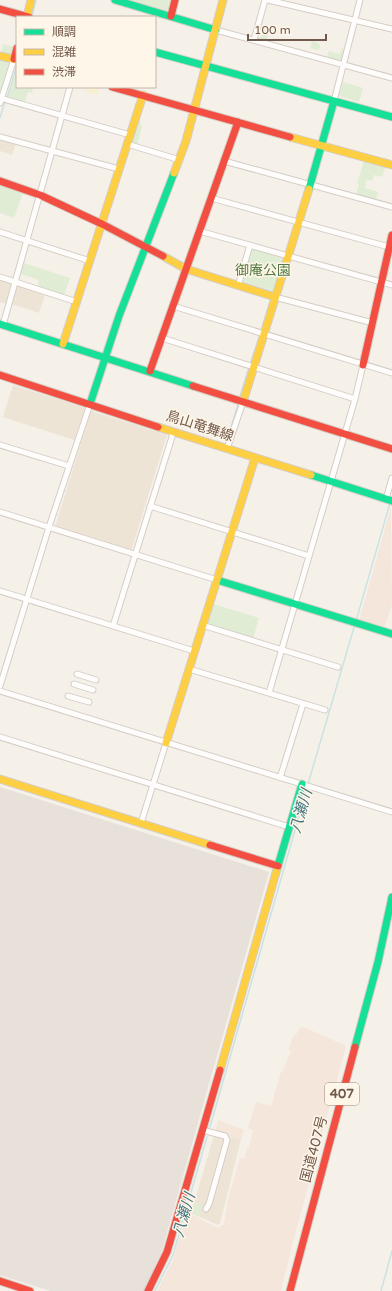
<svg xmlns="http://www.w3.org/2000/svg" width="392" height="1291" font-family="'Varela Round','Noto Sans JP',sans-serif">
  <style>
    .residential { fill: #eee4d6 }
    .commercial { fill: #f5e6dc }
    .industrial { fill: #e7e1d9 }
    .green { fill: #e1ecd4 }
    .sand { fill: #f7efd2 }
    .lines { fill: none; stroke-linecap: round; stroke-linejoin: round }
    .stream { stroke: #cbe2e4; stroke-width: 1.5 }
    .street-casing { stroke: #d4cdc6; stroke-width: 7 }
    .fast-casing { stroke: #d4cdc5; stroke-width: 9 }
    .slow-casing { stroke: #d4cdc5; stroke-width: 9 }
    .jam-casing { stroke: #d4cdc5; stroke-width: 9 }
    .street { stroke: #fefdfc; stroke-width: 5 }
    .fast { stroke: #16e098; stroke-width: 7 }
    .slow { stroke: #ffcf43; stroke-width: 7 }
    .jam { stroke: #f24e42; stroke-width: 7 }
    .labels { text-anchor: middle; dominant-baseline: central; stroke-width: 3; stroke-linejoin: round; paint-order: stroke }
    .shield { fill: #fef6e8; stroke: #9b887a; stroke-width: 1 }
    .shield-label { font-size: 13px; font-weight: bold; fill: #71594b }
    .park-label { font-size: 14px; fill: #547b46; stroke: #fef6e8 }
    .street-label { font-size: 14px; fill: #71594b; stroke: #fef6e8 }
    .water-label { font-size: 15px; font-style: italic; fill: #467783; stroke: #fef6e8 }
  </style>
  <rect width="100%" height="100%" fill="#f5f1e9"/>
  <path class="residential" d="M 0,140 L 16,143 L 12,155 L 0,151 Z
    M 0,279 L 11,283 L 12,285 L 7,304 L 0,302 Z
    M 16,286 L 17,286 L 45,295 L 39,313 L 11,304 Z
    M 13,385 L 85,408 L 74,440 L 3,417 Z
    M 91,411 L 167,435 L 131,551 L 55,527 Z
    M 215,1132 L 241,1140 L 220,1223 L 218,1225 L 191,1213 Z"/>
  <path class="commercial" d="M 391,507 L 392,605 L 384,628 L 359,621 Z
    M 300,1027 L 306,1028 L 346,1046 L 293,1242 L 281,1291 L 157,1291 L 173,1260 L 187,1212 L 218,1228 L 224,1224 L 228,1199 L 240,1158 L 244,1159 L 247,1148 L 249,1148 L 253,1130 L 248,1128 L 256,1102 L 271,1106 L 281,1072 L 282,1072 L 291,1051 L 288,1050 L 294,1035 L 296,1035 Z
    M 218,1120 L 244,1130 L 241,1140 L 215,1132 Z"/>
  <path class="industrial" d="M 0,787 L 269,872 L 161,1254 L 144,1291 L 50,1291 L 0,1275 Z"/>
  <path class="green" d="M 125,0 L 172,0 L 170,11 L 167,12 Z
    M 262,28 L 269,30 L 267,40 L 261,39 L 260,36 Z
    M 312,41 L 317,42 L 320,45 L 319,50 L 310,48 Z
    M 3,44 L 15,47 L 12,55 L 10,56 L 1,54 Z
    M 342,48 L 344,49 L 342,59 L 340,60 L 327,57 L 329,51 L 340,54 Z
    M 0,59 L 8,61 L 9,64 L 0,94 Z
    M 17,68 L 17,87 L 33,87 L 32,93 L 28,92 L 25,103 L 7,99 Z
    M 343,82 L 363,88 L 359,102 L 339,96 Z
    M 139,119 L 142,127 L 137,146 L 133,144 L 132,142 Z
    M 364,161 L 386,166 L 382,177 L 374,175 L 372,181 L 366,180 L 365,188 L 378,192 L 376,200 L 356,195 L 359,184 L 357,183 Z
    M 0,184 L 23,193 L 14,218 L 0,213 Z
    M 253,249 L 282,258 L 283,259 L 274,291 L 243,282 L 252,251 Z
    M 24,263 L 70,278 L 64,295 L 37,287 L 39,280 L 21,274 Z
    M 213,604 L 259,618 L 253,639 L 206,624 Z
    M 194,1203 L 203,1205 L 199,1217 L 191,1213 Z"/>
  <path class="sand" d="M 87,87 L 99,87 L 97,95 L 86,92 Z"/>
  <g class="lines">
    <path class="stream" d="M 32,16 L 36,0
      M 7,98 L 17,65
      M 0,118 L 5,101
      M 44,193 L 100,219
      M 107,223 L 123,231
      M 243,283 L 273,292
      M 261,331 L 270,301
      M 250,364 L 260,335
      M 240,396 L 249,367
      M 226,443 L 238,405
      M 356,621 L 390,503
      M 308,784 L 355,624
      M 210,1127 L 307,788
      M 155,1291 L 173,1255 L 207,1137
      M 381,1291 L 392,1251"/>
    <g class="street-casing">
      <path id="street" d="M 268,0 L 392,29
        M 216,30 L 392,78
        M 254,40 L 265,0
        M 0,98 L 130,135
        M 334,101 L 360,0
        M 0,103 L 14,59
        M 0,137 L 119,169
        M 127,144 L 180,160
        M 224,161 L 392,207
        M 211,198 L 389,247
        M 199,231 L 392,285
        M 0,232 L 90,261
        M 0,277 L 77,302
        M 238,286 L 250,245
        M 275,297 L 373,323
        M 173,306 L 392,373
        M 3,325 L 70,87
        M 162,338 L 355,399
        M 0,445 L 69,466
        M 227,449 L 243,402
        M 386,499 L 392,478
        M 150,506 L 309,556
        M 0,512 L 217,580
        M 0,591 L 194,651
        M 202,625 L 338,667
        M 113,626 L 172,437 L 172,432
        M 189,669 L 325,710
        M 77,674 L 96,680
        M 74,684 L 93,690
        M 0,686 L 49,527 L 90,404
        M 0,691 L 392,812
        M 269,693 L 355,399 L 363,365
        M 68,696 L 89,702
        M 0,737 L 289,827
        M 280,778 L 303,704
        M 141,823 L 166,743
        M 202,1130 L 225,1136 L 227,1140 L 209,1204 L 206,1209"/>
    </g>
    <g class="fast-casing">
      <path id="fast" d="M 115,0 L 216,30
        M 155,52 L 392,117
        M 309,189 L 334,101
        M 0,324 L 193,386
        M 90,404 L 119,316 L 174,173
        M 311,475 L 392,501
        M 217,580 L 392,634
        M 277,869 L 302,784
        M 355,1047 L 378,962 L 392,897"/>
    </g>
    <g class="slow-casing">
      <path id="slow" d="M 27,17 L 31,0
        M 0,56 L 17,60
        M 290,137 L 392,165
        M 174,173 L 186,141 L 223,0
        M 163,256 L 186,269 L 275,297
        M 63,344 L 143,95
        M 243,402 L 309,189
        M 158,427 L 311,475
        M 166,743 L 255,458
        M 0,779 L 210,845
        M 220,1070 L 277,869"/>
    </g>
    <g class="jam-casing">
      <path id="jam" d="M 0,9 L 29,17
        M 171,16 L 175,0
        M 14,59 L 17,48
        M 112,87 L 290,137
        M 0,181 L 40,195 L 102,224 L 163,256
        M 363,365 L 392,235
        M 150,371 L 238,122
        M 0,375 L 158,427
        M 193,386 L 392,449
        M 210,845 L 278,866
        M 0,1281 L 30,1291
        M 148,1291 L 167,1252 L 220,1070
        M 290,1291 L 355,1047"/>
    </g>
    <use href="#street" class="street"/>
    <use href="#fast" class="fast"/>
    <use href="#slow" class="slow"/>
    <use href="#jam" class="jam"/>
  </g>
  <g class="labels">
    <rect class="shield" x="325" y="1083" width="34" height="22" rx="3"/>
    <g class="shield-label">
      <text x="342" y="1094">407</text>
    </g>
    <g class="park-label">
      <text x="263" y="270">御庵公園</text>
    </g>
    <g class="street-label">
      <text transform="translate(200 426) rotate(18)">鳥山竜舞線</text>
      <text transform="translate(314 1149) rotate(-75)">国道407号</text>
    </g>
    <g class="water-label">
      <text transform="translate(301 811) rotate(-74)">八瀬川</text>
      <text transform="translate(184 1215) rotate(-74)">八瀬川</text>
    </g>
  </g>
  <rect x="16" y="16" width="140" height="72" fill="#fef6e8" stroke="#c6b7a9"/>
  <rect x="24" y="29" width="20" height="6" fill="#16e098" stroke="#c6b7a9"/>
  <text x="52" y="36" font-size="12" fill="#71594b">順調</text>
  <rect x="24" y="49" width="20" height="6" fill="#ffcf43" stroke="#c6b7a9"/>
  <text x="52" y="56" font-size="12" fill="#71594b">混雑</text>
  <rect x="24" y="69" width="20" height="6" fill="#f24e42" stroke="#c6b7a9"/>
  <text x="52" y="76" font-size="12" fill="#71594b">渋滞</text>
  <path d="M248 34v6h78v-6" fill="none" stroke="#71594b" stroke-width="2"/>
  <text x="254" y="34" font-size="12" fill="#71594b" stroke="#fef6e8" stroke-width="3" paint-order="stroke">100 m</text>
</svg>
